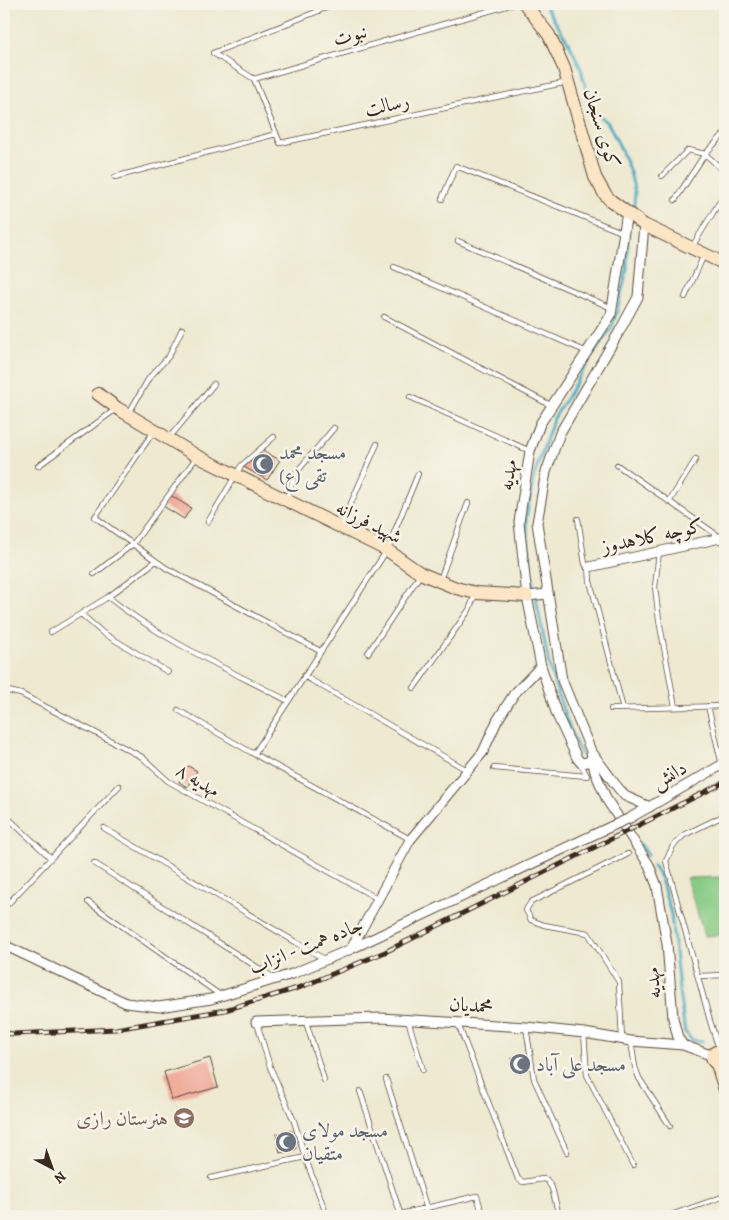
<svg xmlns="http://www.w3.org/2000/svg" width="729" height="1220" font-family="Alegreya,Amiri,serif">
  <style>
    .green { fill: #88cb85; stroke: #627a52 }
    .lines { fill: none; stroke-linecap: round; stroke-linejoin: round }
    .stream { stroke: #43abc2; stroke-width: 3 }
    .building { fill: #f0ae9d }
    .lane-casing { stroke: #564739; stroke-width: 6 }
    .street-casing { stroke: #564739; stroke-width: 11 }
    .secondary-casing { stroke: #564739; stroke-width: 14 }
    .lane { stroke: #fff; stroke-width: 4.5 }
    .street { stroke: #fff; stroke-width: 9 }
    .secondary { stroke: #fce5c4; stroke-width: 12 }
    .rail-casing { stroke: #3b2a1e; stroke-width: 5 }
    .rail { stroke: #f7f3e8; stroke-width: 3; stroke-dasharray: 9; stroke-linecap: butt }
    .street-bridge-casing { stroke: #564739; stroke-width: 11; stroke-linecap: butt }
    .street-bridge { stroke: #fff; stroke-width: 9 }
    .labels { text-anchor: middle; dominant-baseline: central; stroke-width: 5; stroke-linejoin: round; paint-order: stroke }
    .street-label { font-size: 20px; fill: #3b2a1e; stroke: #f7f3e8 }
    .worship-label { font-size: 20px; fill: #5b616d; stroke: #f7f3e8; text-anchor: start }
    .education-label { font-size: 20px; fill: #785e54; stroke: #f7f3e8; text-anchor: end }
  </style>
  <rect width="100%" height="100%" fill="#f7f3e8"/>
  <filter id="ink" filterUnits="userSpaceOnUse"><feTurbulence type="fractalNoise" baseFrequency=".02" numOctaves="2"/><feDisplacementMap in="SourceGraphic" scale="10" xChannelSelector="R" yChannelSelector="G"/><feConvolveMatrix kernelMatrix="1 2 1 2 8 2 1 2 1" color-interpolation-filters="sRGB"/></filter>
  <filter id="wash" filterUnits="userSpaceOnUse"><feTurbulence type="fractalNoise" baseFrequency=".0096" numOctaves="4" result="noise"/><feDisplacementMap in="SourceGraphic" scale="20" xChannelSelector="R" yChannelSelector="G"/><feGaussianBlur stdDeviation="1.12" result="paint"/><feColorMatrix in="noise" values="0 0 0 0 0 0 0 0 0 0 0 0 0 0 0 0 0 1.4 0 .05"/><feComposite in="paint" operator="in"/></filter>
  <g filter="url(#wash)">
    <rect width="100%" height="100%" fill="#efe9d1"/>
    <path class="green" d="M 725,877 L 725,935 L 705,936 L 686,878 Z"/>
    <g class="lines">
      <path class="stream" d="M 544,4 L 570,45 L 581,69 L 591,109 L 608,123 L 619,145 L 630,172 L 635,193 L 634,204 L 632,212
        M 591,770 L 578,748 L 565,716 L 550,669 L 532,578 L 526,519 L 534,476 L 553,420 L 590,359 L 611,329 L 617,311 L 627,270 L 628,230
        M 640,844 L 648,855
        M 653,865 L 661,879 L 671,914 L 680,998 L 685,1032 L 692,1040 L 702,1041"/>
    </g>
    <g id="blocks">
      <path class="building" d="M 263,451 L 280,460 L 267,480 L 244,467 Z
        M 170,495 L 191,508 L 184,519 L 163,506 Z
        M 188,766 L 197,771 L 187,787 L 179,782 Z
        M 524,1055 L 527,1070 L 516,1073 L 512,1058 Z
        M 210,1058 L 218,1087 L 172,1100 L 164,1072 Z
        M 291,1131 L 296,1149 L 280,1153 L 276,1134 Z"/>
    </g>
  </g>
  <g filter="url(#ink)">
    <use href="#blocks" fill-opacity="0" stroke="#564739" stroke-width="1"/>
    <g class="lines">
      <g class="lane-casing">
        <path id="lane" d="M 213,53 L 336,4
          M 213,53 L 254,79
          M 254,79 L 280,143 L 568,82
          M 254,79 L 513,4
          M 662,176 L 688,150 L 705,154 L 725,172
          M 115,177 L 276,134
          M 442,199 L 456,166 L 624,233
          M 675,200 L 705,154 L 725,133
          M 458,241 L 612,308
          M 692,247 L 725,193
          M 394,267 L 587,352
          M 685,297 L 704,255
          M 384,317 L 552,406
          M 410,397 L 530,451
          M 129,413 L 149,378 L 169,356 L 182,329
          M 154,431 L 95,517 L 166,568 L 320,651
          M 169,438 L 214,384
          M 617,465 L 720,537
          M 38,466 L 116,409
          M 287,498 L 295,474 L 334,428
          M 669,502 L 696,459
          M 578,519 L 585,564 L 589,567 L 590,581 L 623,709
          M 208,522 L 241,466 L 274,437
          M 341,526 L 377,444
          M 659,552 L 655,587 L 659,620 L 675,707
          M 94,574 L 133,544 L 196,458
          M 725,577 L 722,583 L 725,626
          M 440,580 L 468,503
          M 108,597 C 162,640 227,669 288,701
          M 81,614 L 103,633 L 168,672
          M 51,632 L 108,597 L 156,561
          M 368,653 L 420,575
          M 304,676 L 467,770
          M 414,688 L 469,610 L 475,595
          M 4,690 L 21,694 L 142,757 L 168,781 L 378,899
          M 708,706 L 722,765
          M 611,709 L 725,706
          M 178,710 L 254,754 L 410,839
          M 254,754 L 387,550 L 418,474
          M 494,768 L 587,776 L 580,762
          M 8,818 L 51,858
          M 104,828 L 324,959
          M 94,863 L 274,978
          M 88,902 L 220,995
          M 4,908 L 119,786
          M 698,976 L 725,975
          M 408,1020 L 423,1070
          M 306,1022 L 324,1080
          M 257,1023 L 270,1067 L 294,1121 L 305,1157 L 327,1216
          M 458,1024 L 518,1179 L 523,1182 L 543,1179 L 547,1180 L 552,1188 L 559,1216
          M 526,1027 L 534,1079 L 567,1152
          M 584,1033 L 587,1075 L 633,1165
          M 622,1039 L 619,982 L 588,933 L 544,925 L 531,920 L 526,910 L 531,902 L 628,854
          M 631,1041 L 635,1067 L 639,1078 L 670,1126
          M 722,1049 L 717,1043 L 710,1021 L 666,861 L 673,846 L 684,835 L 725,815
          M 386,1079 L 429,1216
          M 360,1091 L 401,1216
          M 211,1178 L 305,1157
          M 392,1216 L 477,1196 L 483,1216
          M 668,1216 L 725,1196"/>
      </g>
      <g class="street-casing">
        <path id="street" d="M 644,225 L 638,297 L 619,332 L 560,433 L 546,472 L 537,523 L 562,680 L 591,751 L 615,784 L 625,796 L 650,807
          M 589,567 L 725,537
          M 527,596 L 548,594
          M 591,751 L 592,758 L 588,762 L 581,763 L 577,758 L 557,715 L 541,666 L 527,596 L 519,522 L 530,451 L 540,424 L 611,315 L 627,212
          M 592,758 L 595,772 L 607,800 L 649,865 L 657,886 L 667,944 L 673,1018 L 678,1038 L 683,1045 L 713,1056
          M 630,818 L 725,763
          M 4,945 L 126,1003 L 159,1007 L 211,999 L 292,974 L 351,949 L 612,826
          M 351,949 L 410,840 L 483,752 L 497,721 L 514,694 L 541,666
          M 256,1022 L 381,1018 L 526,1027 L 584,1033 L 631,1041 L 683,1045"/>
      </g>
      <g class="secondary-casing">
        <path id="secondary" d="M 525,4 L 549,35 L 564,68 L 595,177 L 604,193 L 610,200 L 644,225 L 725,264
          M 98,394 L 117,408 L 197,456 L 387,550 L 420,573 L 456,588 L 476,593 L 527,596
          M 725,1054 C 713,1045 706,1063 721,1065 L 725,1062
          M 717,1064 L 725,1090"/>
      </g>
      <use href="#lane" class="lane"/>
      <use href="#street" class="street"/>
      <use href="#secondary" class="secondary"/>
      <g class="rail-casing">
        <path id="rail" d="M 4,1033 L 14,1034 L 116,1029 L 225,1010 L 301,987 L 385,952 L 725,782"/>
      </g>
      <use href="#rail" class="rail"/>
      <g class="street-bridge-casing">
        <path id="street-bridge" d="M 612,826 L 630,818"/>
      </g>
      <use href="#street-bridge" class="street-bridge"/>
    </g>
  </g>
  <defs>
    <g id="mosque-disc" transform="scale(1.125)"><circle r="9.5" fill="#6b7280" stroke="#f7f3e8"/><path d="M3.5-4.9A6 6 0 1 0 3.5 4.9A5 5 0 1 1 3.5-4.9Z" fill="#fff"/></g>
    <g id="school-disc" transform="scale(1.125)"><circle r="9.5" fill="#8d6e63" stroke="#f7f3e8"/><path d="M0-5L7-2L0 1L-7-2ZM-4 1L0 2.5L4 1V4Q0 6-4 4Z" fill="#fff"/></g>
  </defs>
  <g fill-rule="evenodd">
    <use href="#mosque-disc" x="263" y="464"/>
    <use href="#mosque-disc" x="520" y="1064"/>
    <use href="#school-disc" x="184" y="1118"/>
    <use href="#mosque-disc" x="286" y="1142"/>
  </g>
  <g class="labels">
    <g class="street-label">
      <text transform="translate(350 35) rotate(-16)">نبوت</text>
      <text transform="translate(387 105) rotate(-12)">رسالت</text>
      <text transform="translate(602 128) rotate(73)">کوی سنجان</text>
      <text transform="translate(508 475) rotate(-81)">مهدیه</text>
      <text transform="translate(369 522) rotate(27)">شهید فرزانه</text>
      <text transform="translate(652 536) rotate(-12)">کوچه کلاهدوز</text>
      <text transform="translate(669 775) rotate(-30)">دانش</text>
      <text transform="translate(198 780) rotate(31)">مهدیه ۸</text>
      <text transform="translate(306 946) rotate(-22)">جاده همت - انزاب</text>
      <text transform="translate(653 983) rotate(-94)">مهدیه</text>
      <text transform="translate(471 1005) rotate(4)">محمدیان</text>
    </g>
    <g class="worship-label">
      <text x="279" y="452">مسجد محمد<tspan x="279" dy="23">تقی (ع)</tspan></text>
      <text x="536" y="1064">مسجد علی آباد</text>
      <text x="302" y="1130">مسجد مولای<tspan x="302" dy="23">متقیان</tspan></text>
    </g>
    <g class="education-label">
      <text x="168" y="1118">هنرستان رازی</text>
    </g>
  </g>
  <rect width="729" height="1220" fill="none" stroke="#f7f3e8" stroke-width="20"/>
  <g transform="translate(52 1168) rotate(139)" stroke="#f7f3e8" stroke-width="4" paint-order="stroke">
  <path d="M0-4L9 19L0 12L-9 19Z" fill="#3b2a1e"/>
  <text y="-8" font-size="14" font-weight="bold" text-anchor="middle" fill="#3b2a1e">N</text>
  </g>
</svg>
